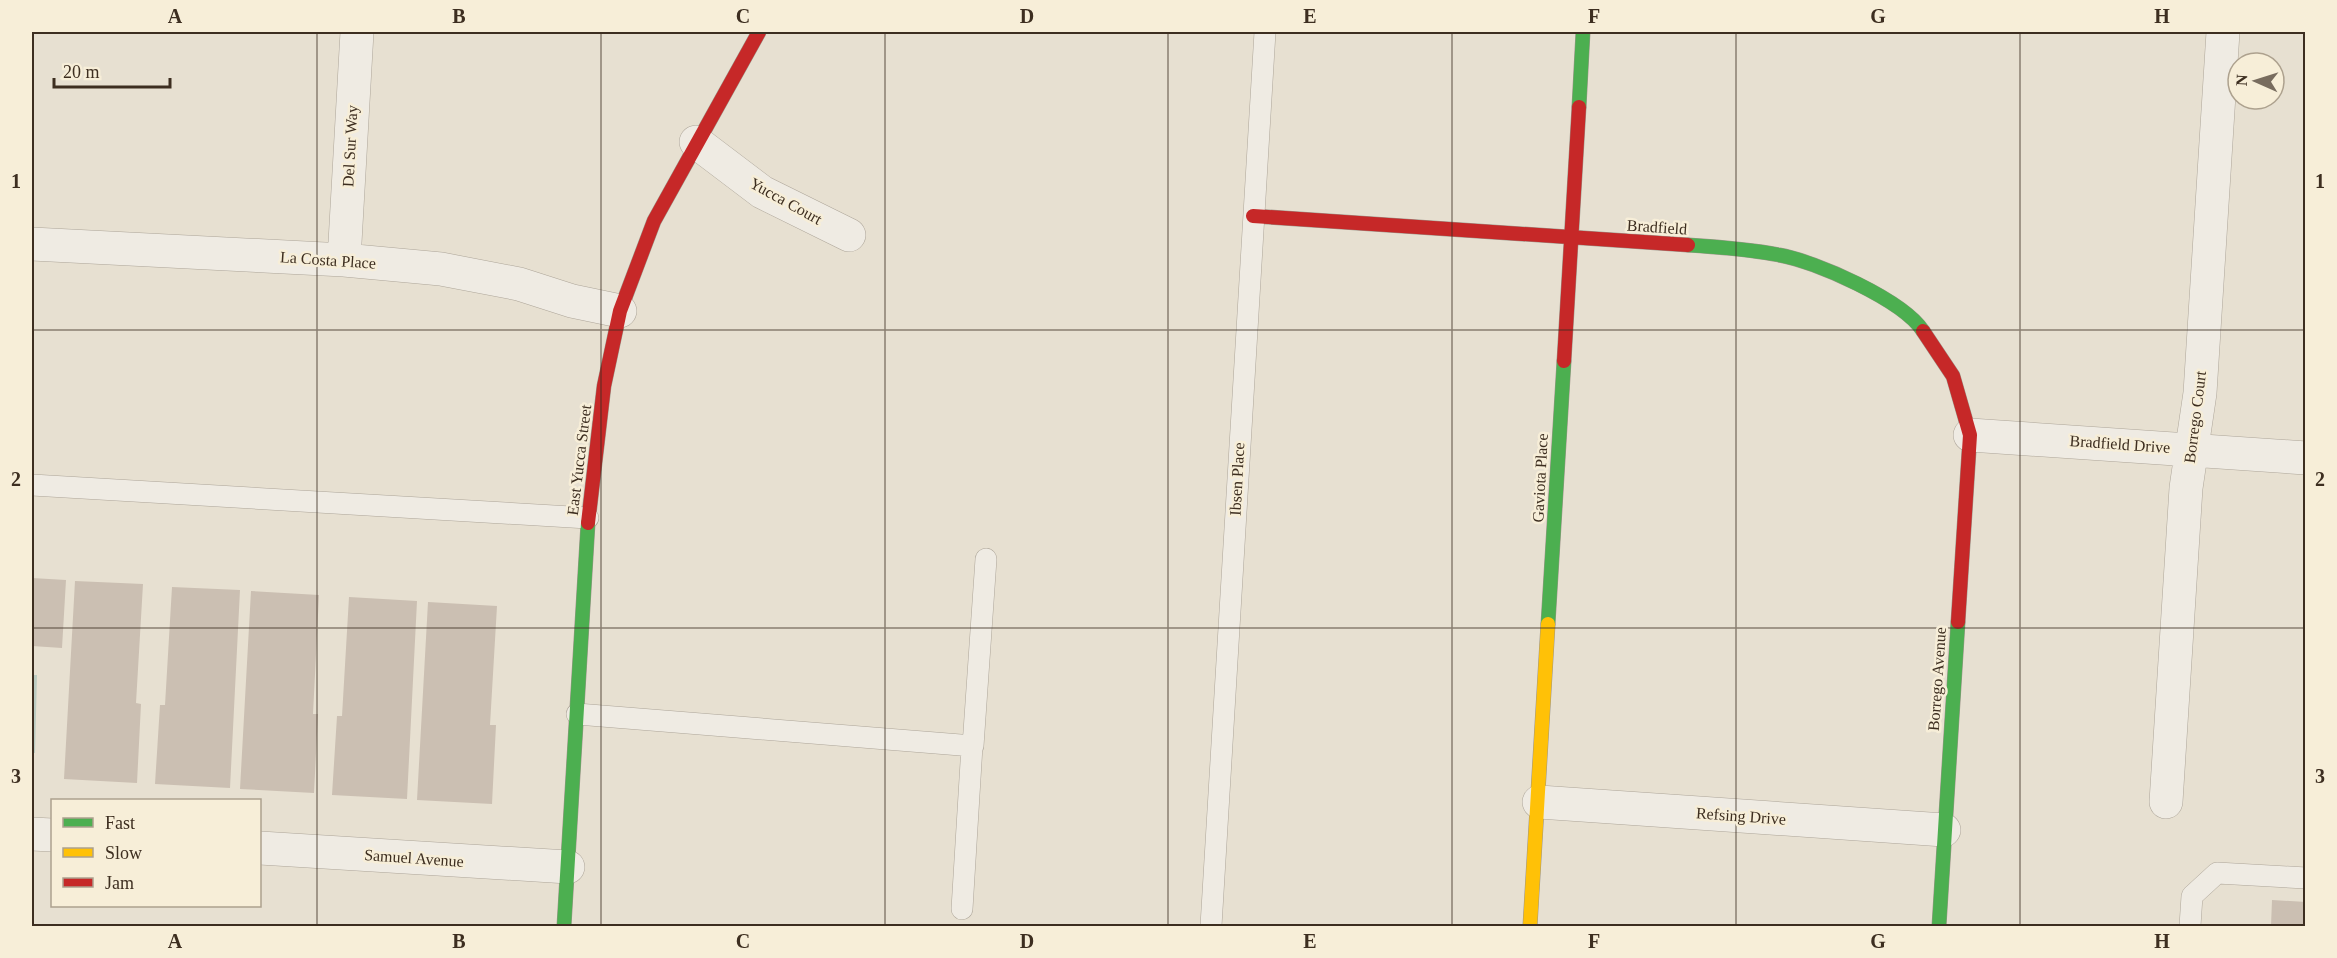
<svg xmlns="http://www.w3.org/2000/svg" width="2337" height="958" font-family="'Times New Roman',serif">
  <style>
    .water { fill: #bcccc2 }
    .building { fill: #cbbfb2 }
    .lines { fill: none; stroke-linecap: round; stroke-linejoin: round }
    .lane-casing { stroke: #ada599; stroke-width: 22 }
    .street-casing { stroke: #ada599; stroke-width: 34 }
    .fast-casing { stroke: #9c958a; stroke-width: 15 }
    .slow-casing { stroke: #9c958a; stroke-width: 15 }
    .jam-casing { stroke: #9c958a; stroke-width: 15 }
    .lane { stroke: #efebe3; stroke-width: 21 }
    .street { stroke: #efebe3; stroke-width: 33 }
    .fast { stroke: #4caf50; stroke-width: 14 }
    .slow { stroke: #ffc107; stroke-width: 14 }
    .jam { stroke: #c62828; stroke-width: 14 }
    .grid { fill: none; stroke: #3d2e20; stroke-width: 1.5; stroke-opacity: 0.55 }
    .labels { text-anchor: middle; dominant-baseline: central; stroke-width: 5; stroke-linejoin: round; paint-order: stroke }
    .street-label { font-size: 16px; fill: #3d2e20; stroke: #f7eed8 }
    .neatline { fill: none; stroke: #3d2e20; stroke-width: 2 }
    .grid-label { font-size: 20px; text-anchor: middle; font-weight: bold; fill: #3d2e20 }
  </style>
  <rect width="100%" height="100%" fill="#e7e0d1"/>
  <path class="water" d="M 32,675 L 37,675 L 35,753 L 32,753 Z"/>
  <path class="building" d="M 32,578 L 66,580 L 62,648 L 32,646 Z
    M 75,581 L 143,584 L 136,703 L 141,704 L 137,783 L 64,779 Z
    M 172,587 L 240,590 L 230,788 L 155,784 L 160,705 L 165,705 Z
    M 251,591 L 319,595 L 313,714 L 318,714 L 314,793 L 240,789 Z
    M 349,597 L 417,601 L 407,799 L 332,795 L 337,716 L 342,716 Z
    M 428,602 L 497,606 L 490,725 L 496,725 L 492,804 L 417,800 Z
    M 2272,900 L 2306,902 L 2306,926 L 2271,926 Z"/>
  <g class="lines">
    <g class="lane-casing">
      <path id="lane" d="M 32,485 L 588,518
        M 577,714 L 973,746 L 986,559
        M 962,909 L 972,746
        M 1211,926 L 1265,32
        M 2190,926 L 2192,896 L 2217,873 L 2306,878"/>
    </g>
    <g class="street-casing">
      <path id="street" d="M 696,142 L 762,192 L 849,235
        M 32,244 L 344,260 L 441,269 L 519,284 L 572,301 L 620,311
        M 344,260 L 357,32
        M 1970,435 L 2306,458
        M 1539,802 L 1944,830
        M 2166,802 L 2186,488 L 2200,393 L 2223,32
        M 32,834 L 52,835
        M 260,848 L 568,867"/>
    </g>
    <g class="fast-casing">
      <path id="fast" d="M 1579,107 L 1583,32
        M 1688,245 C 1719,247 1749,249 1779,255 C 1815,261 1903,300 1923,331
        M 1548,624 L 1564,361
        M 564,926 L 588,523
        M 1939,926 L 1958,622"/>
    </g>
    <g class="slow-casing">
      <path id="slow" d="M 1530,926 L 1548,624"/>
    </g>
    <g class="jam-casing">
      <path id="jam" d="M 1253,216 L 1688,245
        M 1923,331 L 1953,376 L 1970,435 L 1958,622
        M 1564,361 L 1579,107
        M 588,523 L 604,386 L 620,311 L 654,221 L 759,32"/>
    </g>
    <use href="#lane" class="lane"/>
    <use href="#street" class="street"/>
    <use href="#fast" class="fast"/>
    <use href="#slow" class="slow"/>
    <use href="#jam" class="jam"/>
  </g>
  <path class="grid" d="M 317,32 L 317,926M 601,32 L 601,926M 885,32 L 885,926M 1168,32 L 1168,926M 1452,32 L 1452,926M 1736,32 L 1736,926M 2020,32 L 2020,926M 32,330 L 2306,330M 32,628 L 2306,628"/>
  <g class="labels">
    <g class="street-label">
      <text transform="translate(350 146) rotate(-87)">Del Sur Way</text>
      <text transform="translate(786 201) rotate(29)">Yucca Court</text>
      <text transform="translate(1657 227) rotate(4)">Bradfield</text>
      <text transform="translate(328 260) rotate(4)">La Costa Place</text>
      <text transform="translate(2195 417) rotate(-83)">Borrego Court</text>
      <text transform="translate(2120 444) rotate(4)">Bradfield Drive</text>
      <text transform="translate(579 460) rotate(-83)">East Yucca Street</text>
      <text transform="translate(1540 478) rotate(-87)">Gaviota Place</text>
      <text transform="translate(1237 479) rotate(-87)">Ibsen Place</text>
      <text transform="translate(1937 679) rotate(-86)">Borrego Avenue</text>
      <text transform="translate(1741 816) rotate(4)">Refsing Drive</text>
      <text transform="translate(414 858) rotate(4)">Samuel Avenue</text>
    </g>
  </g>
  <rect width="2337" height="958" fill="none" stroke="#f7eed8" stroke-width="66"/>
  <rect x="51" y="799" width="210" height="108" fill="#f7eed8" stroke="#ada18e" stroke-width="1.5"/>
  <rect x="63" y="818" width="30" height="9" fill="#4caf50" stroke="#ada18e" stroke-width="1.5"/>
  <text x="105" y="829" font-size="18" fill="#3d2e20">Fast</text>
  <rect x="63" y="848" width="30" height="9" fill="#ffc107" stroke="#ada18e" stroke-width="1.5"/>
  <text x="105" y="859" font-size="18" fill="#3d2e20">Slow</text>
  <rect x="63" y="878" width="30" height="9" fill="#c62828" stroke="#ada18e" stroke-width="1.5"/>
  <text x="105" y="889" font-size="18" fill="#3d2e20">Jam</text>
  <g transform="translate(2256 81) rotate(273)"><circle r="28" fill="#f7eed8" stroke="#ada18e" stroke-width="1.5"/>
  <path d="M0-4.5L10 22L0 15L-10 22Z" fill="#786c5e"/>
  <text y="-9" font-size="16" font-weight="bold" text-anchor="middle" fill="#3d2e20">N</text>
  </g>
  <path d="M54 78v9h116v-9" fill="none" stroke="#3d2e20" stroke-width="3"/>
  <text x="63" y="78" font-size="18" fill="#3d2e20" stroke="#f7eed8" stroke-width="4.5" paint-order="stroke">20 m</text>
  <rect x="33" y="33" width="2271" height="892" class="neatline"/>
  <g class="grid-label">
    <text x="175" y="23">A</text>
    <text x="459" y="23">B</text>
    <text x="743" y="23">C</text>
    <text x="1027" y="23">D</text>
    <text x="1310" y="23">E</text>
    <text x="1594" y="23">F</text>
    <text x="1878" y="23">G</text>
    <text x="2162" y="23">H</text>
    <text x="16" y="188">1</text>
    <text x="2320" y="188">1</text>
    <text x="16" y="486">2</text>
    <text x="2320" y="486">2</text>
    <text x="16" y="783">3</text>
    <text x="2320" y="783">3</text>
    <text x="175" y="948">A</text>
    <text x="459" y="948">B</text>
    <text x="743" y="948">C</text>
    <text x="1027" y="948">D</text>
    <text x="1310" y="948">E</text>
    <text x="1594" y="948">F</text>
    <text x="1878" y="948">G</text>
    <text x="2162" y="948">H</text>
  </g>
</svg>
